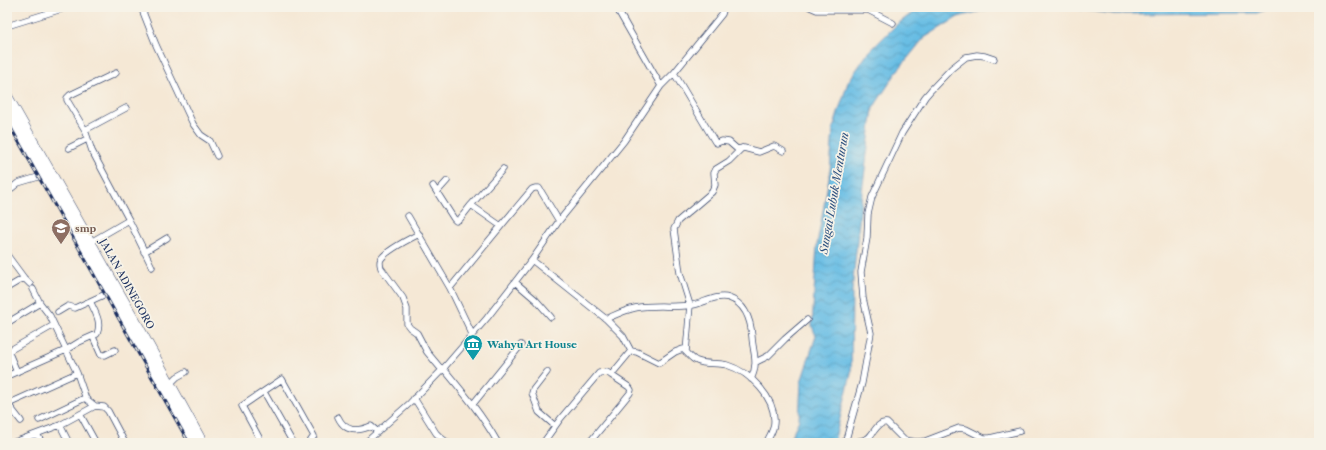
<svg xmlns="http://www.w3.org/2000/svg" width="1326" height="450" font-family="'Libre Caslon Text',serif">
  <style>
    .water { fill: url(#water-waves); stroke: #4176a1 }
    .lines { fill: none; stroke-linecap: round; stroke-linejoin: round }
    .minor-casing { stroke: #3c4b70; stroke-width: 7 }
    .trunk-casing { stroke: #3c4b70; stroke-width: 10 }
    .minor { stroke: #fff; stroke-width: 5.5 }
    .trunk { stroke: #fff; stroke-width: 9 }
    .rail-casing { stroke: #1b2f5e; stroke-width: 3 }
    .rail { stroke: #f7f3e8; stroke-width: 1.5; stroke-dasharray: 4.5; stroke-linecap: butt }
    .labels { text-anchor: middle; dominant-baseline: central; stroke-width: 3.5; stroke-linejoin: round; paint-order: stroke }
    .education-label { font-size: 10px; font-weight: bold; fill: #785e54; stroke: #f7f3e8; text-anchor: start }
    .street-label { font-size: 10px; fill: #1b2f5e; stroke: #f7f3e8 }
    .culture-label { font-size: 10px; font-weight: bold; fill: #0d838f; stroke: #f7f3e8; text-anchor: start }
    .water-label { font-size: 11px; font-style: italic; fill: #2e5280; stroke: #f7f3e8 }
  </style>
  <defs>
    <pattern id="water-waves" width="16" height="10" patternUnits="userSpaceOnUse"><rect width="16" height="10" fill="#67bde4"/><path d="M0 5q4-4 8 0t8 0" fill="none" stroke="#549abc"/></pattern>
  </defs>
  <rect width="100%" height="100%" fill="#f7f3e8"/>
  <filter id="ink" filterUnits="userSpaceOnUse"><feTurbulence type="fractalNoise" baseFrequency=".025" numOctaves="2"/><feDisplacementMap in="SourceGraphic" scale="8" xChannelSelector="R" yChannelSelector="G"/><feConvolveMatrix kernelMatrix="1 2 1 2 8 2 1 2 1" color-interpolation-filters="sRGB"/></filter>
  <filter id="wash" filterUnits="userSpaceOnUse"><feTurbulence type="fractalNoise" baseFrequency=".012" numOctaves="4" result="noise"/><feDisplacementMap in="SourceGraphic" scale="16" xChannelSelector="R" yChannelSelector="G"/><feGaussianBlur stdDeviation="0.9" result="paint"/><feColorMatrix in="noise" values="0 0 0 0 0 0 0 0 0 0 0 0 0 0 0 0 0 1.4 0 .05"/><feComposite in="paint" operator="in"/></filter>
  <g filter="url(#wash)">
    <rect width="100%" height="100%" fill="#f5e8d5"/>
    <path class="water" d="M 920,7 L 1273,7 L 1257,13 L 1114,14 L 1059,7 L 993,8 L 958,17 L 924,38 L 898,70 L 873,108 L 862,192 L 852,291 L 851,374 L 834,442 L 833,443 L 788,443 L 799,420 L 801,382 L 816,336 L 812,326 L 817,245 L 830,172 L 833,129 L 848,82 L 868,53 L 895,26 Z"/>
  </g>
  <g filter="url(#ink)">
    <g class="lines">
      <g class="minor-casing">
        <path id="minor" d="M 141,7 L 156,45 L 193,124 L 201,135 L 210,141 L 217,156
          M 616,7 L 661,86
          M 810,7 L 817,10 L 868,10 L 893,23
          M 7,26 L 68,7
          M 116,73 L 70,95 L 67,98 L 67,100 L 85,130 L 126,108
          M 674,73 L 715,142 L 717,143 L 722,141 L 729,142 L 737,149 L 744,148 L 759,152 L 774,146 L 783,151
          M 85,130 L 92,151 L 129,220 L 152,267
          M 69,148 L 87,139
          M 433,186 L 454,219 L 456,221 L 460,219 L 471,205
          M 438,191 L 447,181
          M 7,192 L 18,183 L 45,175
          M 408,216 L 450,288 L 472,334
          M 501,226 L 471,205 L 503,169
          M 419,234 C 409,239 387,250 381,259 C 379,262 380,264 381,268 L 403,298 L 407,309 L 407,324 L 410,328 L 417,333 L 427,352 L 442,370
          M 91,242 L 129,220
          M 144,252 L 167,238
          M 7,255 L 24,278 L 30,284
          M 532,260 L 606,319 C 615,315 625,310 635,308 C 654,304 674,308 693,305 C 704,303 717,294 729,298 C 746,304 751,321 752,337 C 753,353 759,363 751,379
          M 515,282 L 536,300 L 551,317
          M 7,288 L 24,278
          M 450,288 L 501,226 L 532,189 L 535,188 L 539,188 L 559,221
          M 33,289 L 40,303 L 50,316 L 77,373 L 85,396 L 85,398 L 39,420
          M 58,312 L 68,306 L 75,308 L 110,292
          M 606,319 L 623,336 L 631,351
          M 7,323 L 40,303
          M 93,337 L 101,355 L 105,355 L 115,350
          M 8,351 L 17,372
          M 631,351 L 637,352 L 659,363 L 675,352 L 683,349 C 688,353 691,359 697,361 C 705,365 717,362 727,365 C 750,372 776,398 774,423 C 774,430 769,437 766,443
          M 7,352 L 54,325
          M 686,352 L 690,305 L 680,273 L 674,229 L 678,221 L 712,192 L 715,185 L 714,173 L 716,169 L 729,161 L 742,148
          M 756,362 L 768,356 L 785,339 L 807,320
          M 443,368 C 463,392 483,416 498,443
          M 547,372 L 533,390 L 532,393 L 539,412 L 555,426
          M 7,376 L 66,350 L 79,342 L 97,334 C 102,322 95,312 90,301
          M 170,384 L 177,377 L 186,372
          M 264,392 L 293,443
          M 85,398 L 95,406 L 104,407 L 108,411 L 125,443
          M 414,398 L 436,433 L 440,437 L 448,443
          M 7,403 L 21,421
          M 8,404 L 77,373
          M 473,404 L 521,345
          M 80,414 L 96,443
          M 338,417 C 345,432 357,432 371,426 L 378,432
          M 60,425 L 69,443
          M 37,434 L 42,443
          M 12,443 L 60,425 L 95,406
          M 262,443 L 242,406 L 282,379 L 314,436 L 309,443
          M 365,443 L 410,403 L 442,370 L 487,318 L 532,260 L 559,221 L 624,141 L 661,86 L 674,73 L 722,14 L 724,7
          M 543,443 L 561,418 L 599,373 L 607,372 L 611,375
          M 589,443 L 630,393 L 631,390 L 629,387 L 611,375 L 631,351
          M 845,443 L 862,383 L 871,333 L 863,298 L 861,272 L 867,238 L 868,214 L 872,197 L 902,133 L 925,97 L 931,90 L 952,68 L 966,57 L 977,55 L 985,56 L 994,59
          M 846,443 C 853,442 862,442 868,438 C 874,433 878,421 887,423 L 904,440 L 917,442 L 925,441 L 959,428 L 966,429 L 984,438 L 990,438 L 1020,431"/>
      </g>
      <g class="trunk-casing">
        <path id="trunk" d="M 7,95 L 139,327 L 203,443
          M 7,110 L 195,443"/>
      </g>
      <use href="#minor" class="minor"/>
      <use href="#trunk" class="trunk"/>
      <g class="rail-casing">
        <path id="rail" d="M 7,121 L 189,443"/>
      </g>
      <use href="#rail" class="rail"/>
    </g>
  </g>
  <defs>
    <g id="school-pin" transform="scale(1)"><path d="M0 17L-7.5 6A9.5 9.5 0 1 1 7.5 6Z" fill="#8d6e63" stroke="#f7f3e8"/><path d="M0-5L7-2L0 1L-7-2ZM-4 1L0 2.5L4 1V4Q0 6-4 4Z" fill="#fff"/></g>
    <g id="museum-pin" transform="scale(1)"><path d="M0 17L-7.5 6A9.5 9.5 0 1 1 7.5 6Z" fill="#0f9aa8" stroke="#f7f3e8"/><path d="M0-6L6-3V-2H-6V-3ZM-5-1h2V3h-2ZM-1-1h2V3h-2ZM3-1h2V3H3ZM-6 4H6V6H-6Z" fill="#fff"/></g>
  </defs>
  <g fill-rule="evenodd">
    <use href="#school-pin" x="61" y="228"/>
    <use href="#museum-pin" x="473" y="344"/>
  </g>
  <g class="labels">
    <g class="education-label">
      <text x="75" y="228">smp</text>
    </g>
    <g class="street-label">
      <text transform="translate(127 284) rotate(61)">JALAN ADINEGORO</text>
    </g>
    <g class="culture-label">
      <text x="487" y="344">Wahyu Art House</text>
    </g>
    <g class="water-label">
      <text transform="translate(834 193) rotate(-80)">Sungai Lubuk Menturun</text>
    </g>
  </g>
  <rect width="1326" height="450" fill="none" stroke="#f7f3e8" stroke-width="24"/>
</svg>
